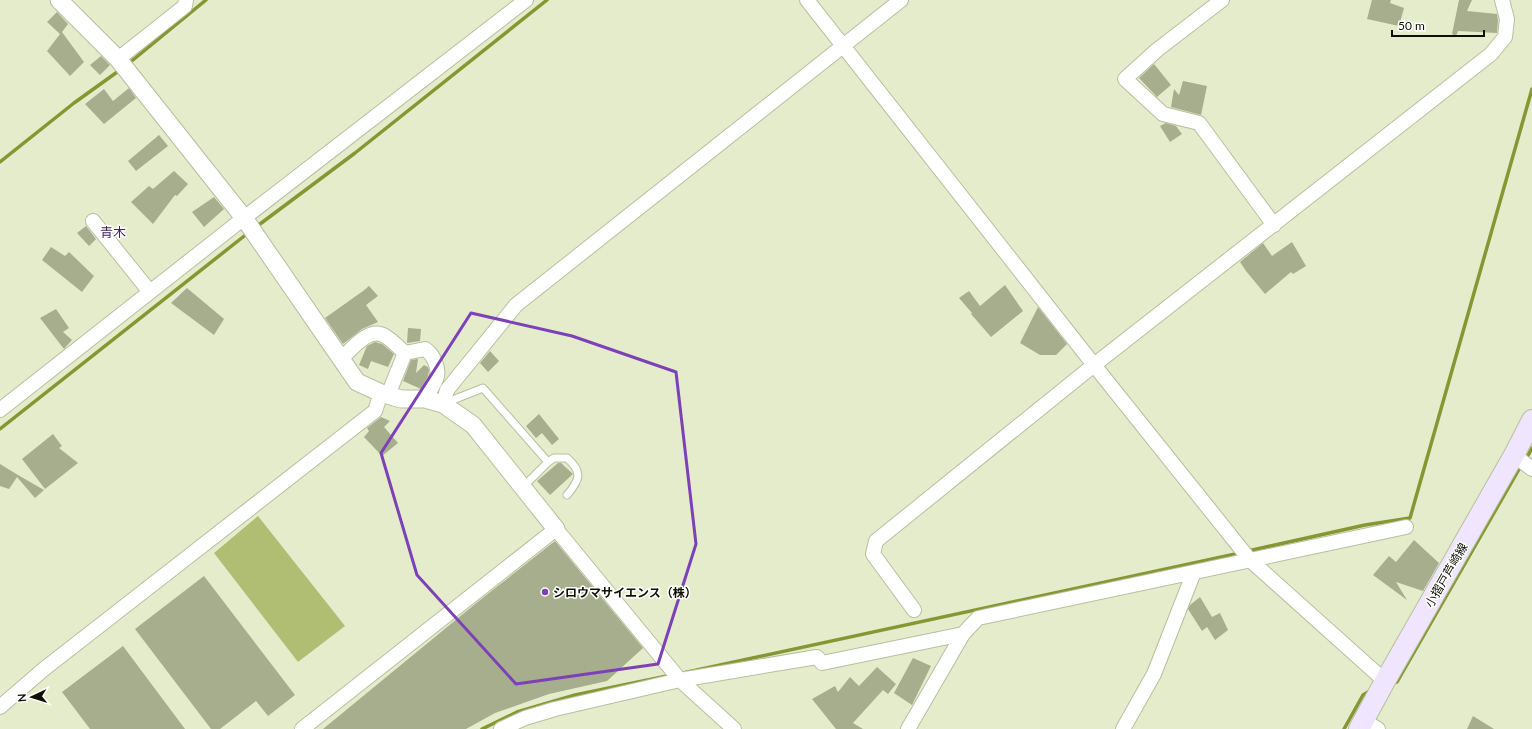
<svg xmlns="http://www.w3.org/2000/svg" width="1532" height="729" font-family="Lato,'Noto Sans JP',sans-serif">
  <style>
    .green { fill: #b0be74 }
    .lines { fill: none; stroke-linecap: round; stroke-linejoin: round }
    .stream { stroke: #869632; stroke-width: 3.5 }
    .building { fill: #a7ae8e }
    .service-casing { stroke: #b8bf9f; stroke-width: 9 }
    .minor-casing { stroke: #b8bf9f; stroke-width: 16 }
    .tertiary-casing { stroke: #b8bf9f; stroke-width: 19 }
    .secondary-casing { stroke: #b8bf9f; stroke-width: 22 }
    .service { stroke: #fff; stroke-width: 7 }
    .minor { stroke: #fff; stroke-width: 14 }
    .tertiary { stroke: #fff; stroke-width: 17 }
    .secondary { stroke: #f0e5fe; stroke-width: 20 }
    .marked { fill: none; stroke: #7d41b7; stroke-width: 3; stroke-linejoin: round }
    .poi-dot { fill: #7d41b7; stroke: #fff; stroke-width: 1.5 }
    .labels { text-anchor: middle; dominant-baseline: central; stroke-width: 3; stroke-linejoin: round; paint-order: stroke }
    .street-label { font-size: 12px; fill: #0e1005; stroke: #fff }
    .poi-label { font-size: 12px; font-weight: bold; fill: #0e1005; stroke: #fff; text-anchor: start }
    .neighbourhood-label { font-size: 13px; fill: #40235d; stroke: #fff }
  </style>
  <rect width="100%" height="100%" fill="#e5eccb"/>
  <path class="green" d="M 258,516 L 345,626 L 298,662 L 214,553 Z"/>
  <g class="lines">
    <path class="stream" d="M 128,64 L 206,0
      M 0,162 L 74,103 L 120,70
      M 256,227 L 355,153 L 547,0
      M 0,429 L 248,233
      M 1526,459 L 1532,448
      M 1248,551 L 1365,525 L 1410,518 L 1532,89
      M 683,673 L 1240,553
      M 1392,683 L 1397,682 L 1522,464
      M 482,729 L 517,712 L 575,695 L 667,676
      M 1344,729 L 1363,695 L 1373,689"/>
  </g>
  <path class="building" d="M 1372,0 L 1391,0 L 1390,3 L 1404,8 L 1399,26 L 1367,19 Z
    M 1459,0 L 1472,0 L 1467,11 L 1497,14 L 1498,20 L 1497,33 L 1458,31 L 1456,36 L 1452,34 Z
    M 57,12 L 68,24 L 62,32 L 84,62 L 70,76 L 47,51 L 60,34 L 47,22 Z
    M 101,56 L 110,65 L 100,75 L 90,65 Z
    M 1154,64 L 1171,85 L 1157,97 L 1139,78 Z
    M 1183,81 L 1207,86 L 1201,115 L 1171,107 L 1174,89 L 1179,95 Z
    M 129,88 L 136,98 L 104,124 L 85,104 L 104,89 L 113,101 Z
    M 1166,123 L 1176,126 L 1182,134 L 1170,142 L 1160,126 Z
    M 159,135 L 168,146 L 136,171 L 128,161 Z
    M 174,171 L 188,184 L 177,196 L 175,195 L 153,224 L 131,202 L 149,186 L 153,189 Z
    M 214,197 L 224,209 L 204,227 L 192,212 Z
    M 86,226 L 96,239 L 89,246 L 77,233 Z
    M 1292,242 L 1306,266 L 1293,274 L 1291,272 L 1265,294 L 1246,271 L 1240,262 L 1263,243 L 1272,256 Z
    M 51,247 L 65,256 L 69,252 L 94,276 L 82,292 L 42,260 Z
    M 1005,285 L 1023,311 L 991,337 L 971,314 L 972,313 L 959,298 L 969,291 L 980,306 Z
    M 369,286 L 378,296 L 366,305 L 378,322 L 362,329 L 343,344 L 325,318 L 363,291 Z
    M 187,288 L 224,319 L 214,335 L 171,303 Z
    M 1038,307 L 1067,344 L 1056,355 L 1040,355 L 1020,343 Z
    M 56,309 L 69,328 L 63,332 L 72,340 L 64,349 L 40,318 Z
    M 408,328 L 421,329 L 420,341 L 407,343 Z
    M 375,342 L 382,344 L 394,354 L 388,367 L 371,361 L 368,369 L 359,365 L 367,346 Z
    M 490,351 L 499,361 L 488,372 L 480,363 Z
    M 418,359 L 416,373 L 424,365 L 428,367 L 429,370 L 428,376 L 421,389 L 403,381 L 411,360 Z
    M 539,414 L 559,439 L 552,445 L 542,433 L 536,438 L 526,426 Z
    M 381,417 L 390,421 L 384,427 L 398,443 L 382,456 L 364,437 L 369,431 L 367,428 Z
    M 53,434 L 62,446 L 59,448 L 78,463 L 45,489 L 22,459 Z
    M 558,463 L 561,463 L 573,474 L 550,495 L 537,481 Z
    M 0,464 L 18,475 L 44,490 L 35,498 L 17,477 L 9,489 L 0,486 Z
    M 1414,540 L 1439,563 L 1423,591 L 1396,582 L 1407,600 L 1373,575 L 1389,556 L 1396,562 Z
    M 555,541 L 643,648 L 607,681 L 549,694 L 495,713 L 466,729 L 323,729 L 480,600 Z
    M 204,576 L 295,695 L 268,716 L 256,701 L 220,729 L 211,729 L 135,629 Z
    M 1200,597 L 1212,617 L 1220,613 L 1228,630 L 1215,640 L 1207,627 L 1202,631 L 1188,609 L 1190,605 Z
    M 123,646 L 185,729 L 90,729 L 62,692 Z
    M 913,658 L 931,666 L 912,705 L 894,693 Z
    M 877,667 L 896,684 L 888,694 L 883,690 L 853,723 L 863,729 L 836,729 L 812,699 L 835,686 L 838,692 L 850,677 L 859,686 Z
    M 1473,716 L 1494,729 L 1467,729 Z"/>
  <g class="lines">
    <g class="service-casing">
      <path id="service" d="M 445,403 L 483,388 L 548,462 L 554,458 L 567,458 C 583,472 580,480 567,495
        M 530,480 L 548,462"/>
    </g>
    <g class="minor-casing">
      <path id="minor" d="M 807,0 L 1094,365 L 1250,560 L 1385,681
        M 1222,0 L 1157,50 L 1125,79 L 1163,114 L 1199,123 L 1274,225
        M 118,59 L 185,6 L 186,0
        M 93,221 L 150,292
        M 405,353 L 425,349 C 433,354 439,367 437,376 C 435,384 429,392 425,399
        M 341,359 C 352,349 369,326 385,336 C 392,340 398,347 405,353 L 388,395
        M 443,404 L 447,390 L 516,305 L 901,0
        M 0,410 L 244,218 L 526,0
        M 1514,455 L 1532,469
        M 914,610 L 873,554 L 876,541 L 1094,365 L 1491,54 L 1505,37 L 1507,19 L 1502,0
        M 0,707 L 44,669 L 375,411 L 381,393
        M 1364,721 L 1378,729
        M 302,729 L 556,529 L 680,680 L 734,729
        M 501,729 L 525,718 L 555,709 L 680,680 L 817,657 L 822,663 L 963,634 L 978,618 L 1406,527
        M 908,729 L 963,634
        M 1123,729 L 1154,674 L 1194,572"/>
    </g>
    <g class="tertiary-casing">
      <path id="tertiary" d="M 59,0 L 118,59 L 244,218 L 357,382 L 381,393 L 401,399 L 425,399 L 443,404 L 473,425 L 556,529"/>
    </g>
    <g class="secondary-casing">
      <path id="secondary" d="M 1359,729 L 1385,681 L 1514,455 L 1532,420"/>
    </g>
    <use href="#service" class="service"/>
    <use href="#minor" class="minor"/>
    <use href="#tertiary" class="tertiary"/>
    <use href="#secondary" class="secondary"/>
  </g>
  <path class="marked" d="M 471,313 L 572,336 L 676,372 L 696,544 L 658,664 L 516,684 L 417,575 L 381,453 Z"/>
  <circle class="poi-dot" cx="545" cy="592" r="4"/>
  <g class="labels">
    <g class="street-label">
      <text transform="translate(1446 575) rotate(-60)">小摺戸芦崎線</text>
    </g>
    <g class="poi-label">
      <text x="553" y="592">シロウマサイエンス（株）</text>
    </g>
    <g class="neighbourhood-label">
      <text x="113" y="232">青木</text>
    </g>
  </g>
  <g transform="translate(32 697) rotate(266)" stroke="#ffffff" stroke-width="3" paint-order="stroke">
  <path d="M0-3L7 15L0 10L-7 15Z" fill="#0e1005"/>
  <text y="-6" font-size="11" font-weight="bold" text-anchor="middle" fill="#0e1005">N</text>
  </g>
  <path d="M1392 30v6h92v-6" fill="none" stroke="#0e1005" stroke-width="2"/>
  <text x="1398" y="30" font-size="12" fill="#0e1005" stroke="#ffffff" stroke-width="3" paint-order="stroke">50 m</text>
</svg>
